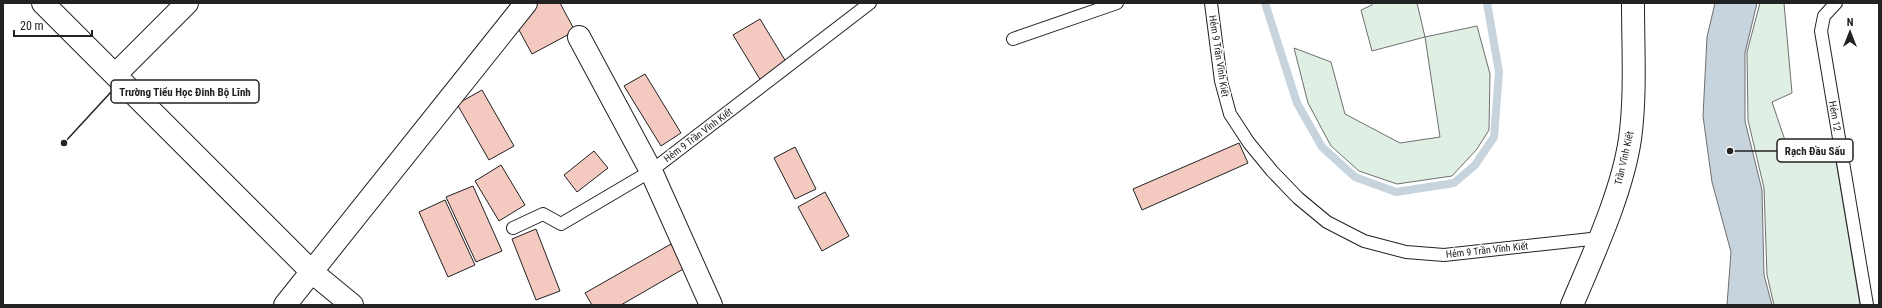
<svg xmlns="http://www.w3.org/2000/svg" width="1882" height="308" font-family="'Roboto Condensed',sans-serif">
  <style>
    .green { fill: #e0efe3; stroke: #6f6f6f }
    .water { fill: #c7d3dd; stroke: #6f6f6f }
    .lines { fill: none; stroke-linecap: round; stroke-linejoin: round }
    .stream { stroke: #c7d3dd; stroke-width: 8 }
    .building { fill: #f3c9c0; stroke: #222 }
    .service-casing { stroke: #222; stroke-width: 14 }
    .minor-casing { stroke: #222; stroke-width: 24 }
    .tertiary-casing { stroke: #222; stroke-width: 24 }
    .service { stroke: #fff; stroke-width: 12 }
    .minor { stroke: #fff; stroke-width: 22 }
    .tertiary { stroke: #fff; stroke-width: 22 }
    .labels { text-anchor: middle; dominant-baseline: central; stroke-width: 3; stroke-linejoin: round; paint-order: stroke }
    .street-label { font-size: 10px; fill: #222; stroke: #fff }
    .leader { fill: none; stroke: #222; stroke-width: 1.5 }
    .callout-dot { fill: #222; stroke: #fff; stroke-width: 1.5 }
    .callout { fill: #fff; stroke: #222; stroke-width: 1.5 }
    .callout-label { font-size: 11px; text-anchor: middle; font-weight: bold; fill: #222 }
  </style>
  <rect width="100%" height="100%" fill="#fff"/>
  <path class="green" d="M 1372,3 L 1417,3 L 1425,37 L 1477,26 L 1490,74 L 1489,130 L 1477,149 L 1452,176 L 1397,184 L 1359,171 L 1331,146 L 1308,103 L 1294,48 L 1331,62 L 1345,114 L 1400,143 L 1440,137 L 1425,37 L 1372,51 L 1361,10 L 1372,5 Z
    M 1760,3 L 1784,3 L 1792,93 L 1772,102 L 1792,161 L 1835,155 L 1860,305 L 1774,305 L 1767,275 L 1764,188 L 1748,120 L 1747,52 Z"/>
  <path class="water" d="M 1715,3 L 1757,3 L 1745,53 L 1745,121 L 1762,190 L 1764,275 L 1772,305 L 1727,305 L 1731,252 L 1712,182 L 1703,116 L 1707,37 Z"/>
  <g class="lines">
    <path class="stream" d="M 1265,3 L 1297,103 L 1322,147 L 1355,177 L 1396,192 L 1454,183 L 1475,165 L 1494,137 L 1499,72 L 1487,3"/>
  </g>
  <path class="building" d="M 517,3 L 560,3 L 575,31 L 532,54 L 507,8 Z
    M 760,19 L 788,65 L 761,81 L 733,35 Z
    M 645,74 L 681,133 L 661,146 L 624,86 Z
    M 482,90 L 514,146 L 489,160 L 457,104 Z
    M 1239,143 L 1248,163 L 1142,210 L 1133,189 Z
    M 795,147 L 816,189 L 795,199 L 774,158 Z
    M 594,151 L 608,168 L 577,192 L 564,175 Z
    M 501,165 L 525,205 L 499,221 L 475,181 Z
    M 473,186 L 502,251 L 476,262 L 446,197 Z
    M 825,192 L 849,236 L 822,251 L 798,207 Z
    M 445,200 L 475,265 L 448,277 L 419,212 Z
    M 536,229 L 560,291 L 536,300 L 512,239 Z
    M 671,244 L 685,268 L 621,305 L 592,305 L 585,293 Z"/>
  <g class="lines">
    <g class="service-casing">
      <path id="service" d="M 1211,3 L 1221,81 L 1230,114 L 1249,143 L 1272,171 L 1298,198 L 1327,222 L 1364,241 L 1406,252 L 1444,255 L 1600,238
        M 1836,3 L 1824,16 L 1821,31 L 1867,305
        M 1013,39 L 1117,3
        M 513,228 L 543,214 L 561,224 L 651,171 L 870,3"/>
    </g>
    <g class="minor-casing">
      <path id="minor" d="M 43,3 L 312,272 L 352,305
        M 579,37 L 651,171 L 711,305
        M 115,75 L 187,3
        M 285,305 L 526,3"/>
    </g>
    <g class="tertiary-casing">
      <path id="tertiary" d="M 1572,305 C 1593,255 1622,193 1630,139 C 1636,95 1633,48 1633,3"/>
    </g>
    <use href="#service" class="service"/>
    <use href="#minor" class="minor"/>
    <use href="#tertiary" class="tertiary"/>
  </g>
  <g class="labels">
    <g class="street-label">
      <text transform="translate(1219 56) rotate(81)">Hẻm 9 Trần Vĩnh Kiết</text>
      <text transform="translate(1835 116) rotate(80)">Hẻm 12</text>
      <text transform="translate(698 135) rotate(-37)">Hẻm 9 Trần Vĩnh Kiết</text>
      <text transform="translate(1624 158) rotate(-77)">Trần Vĩnh Kiết</text>
      <text transform="translate(1487 250) rotate(-6)">Hẻm 9 Trần Vĩnh Kiết</text>
    </g>
  </g>
  <path class="leader" d="M64 143L111 92M1730 151L1777 151"/>
  <g class="callout-dot">
    <circle cx="64" cy="143" r="4"/>
    <circle cx="1730" cy="151" r="4"/>
  </g>
  <g class="callout">
    <rect x="111" y="80" width="148" height="23" rx="4"/>
    <rect x="1777" y="139" width="76" height="23" rx="4"/>
  </g>
  <g class="callout-label">
    <text x="185" y="96">Trường Tiểu Học Đinh Bộ Lĩnh</text>
    <text x="1815" y="155">Rạch Đầu Sấu</text>
  </g>
  <rect width="1882" height="308" fill="none" stroke="#222222" stroke-width="8"/>
  <g transform="translate(1850 32)" stroke="#ffffff" stroke-width="3" paint-order="stroke">
  <path d="M0-3L7 15L0 10L-7 15Z" fill="#222222"/>
  <text y="-6" font-size="11" font-weight="bold" text-anchor="middle" fill="#222222">N</text>
  </g>
  <path d="M14 30v6h78v-6" fill="none" stroke="#222222" stroke-width="2"/>
  <text x="20" y="30" font-size="12" fill="#222222" stroke="#ffffff" stroke-width="3" paint-order="stroke">20 m</text>
</svg>
